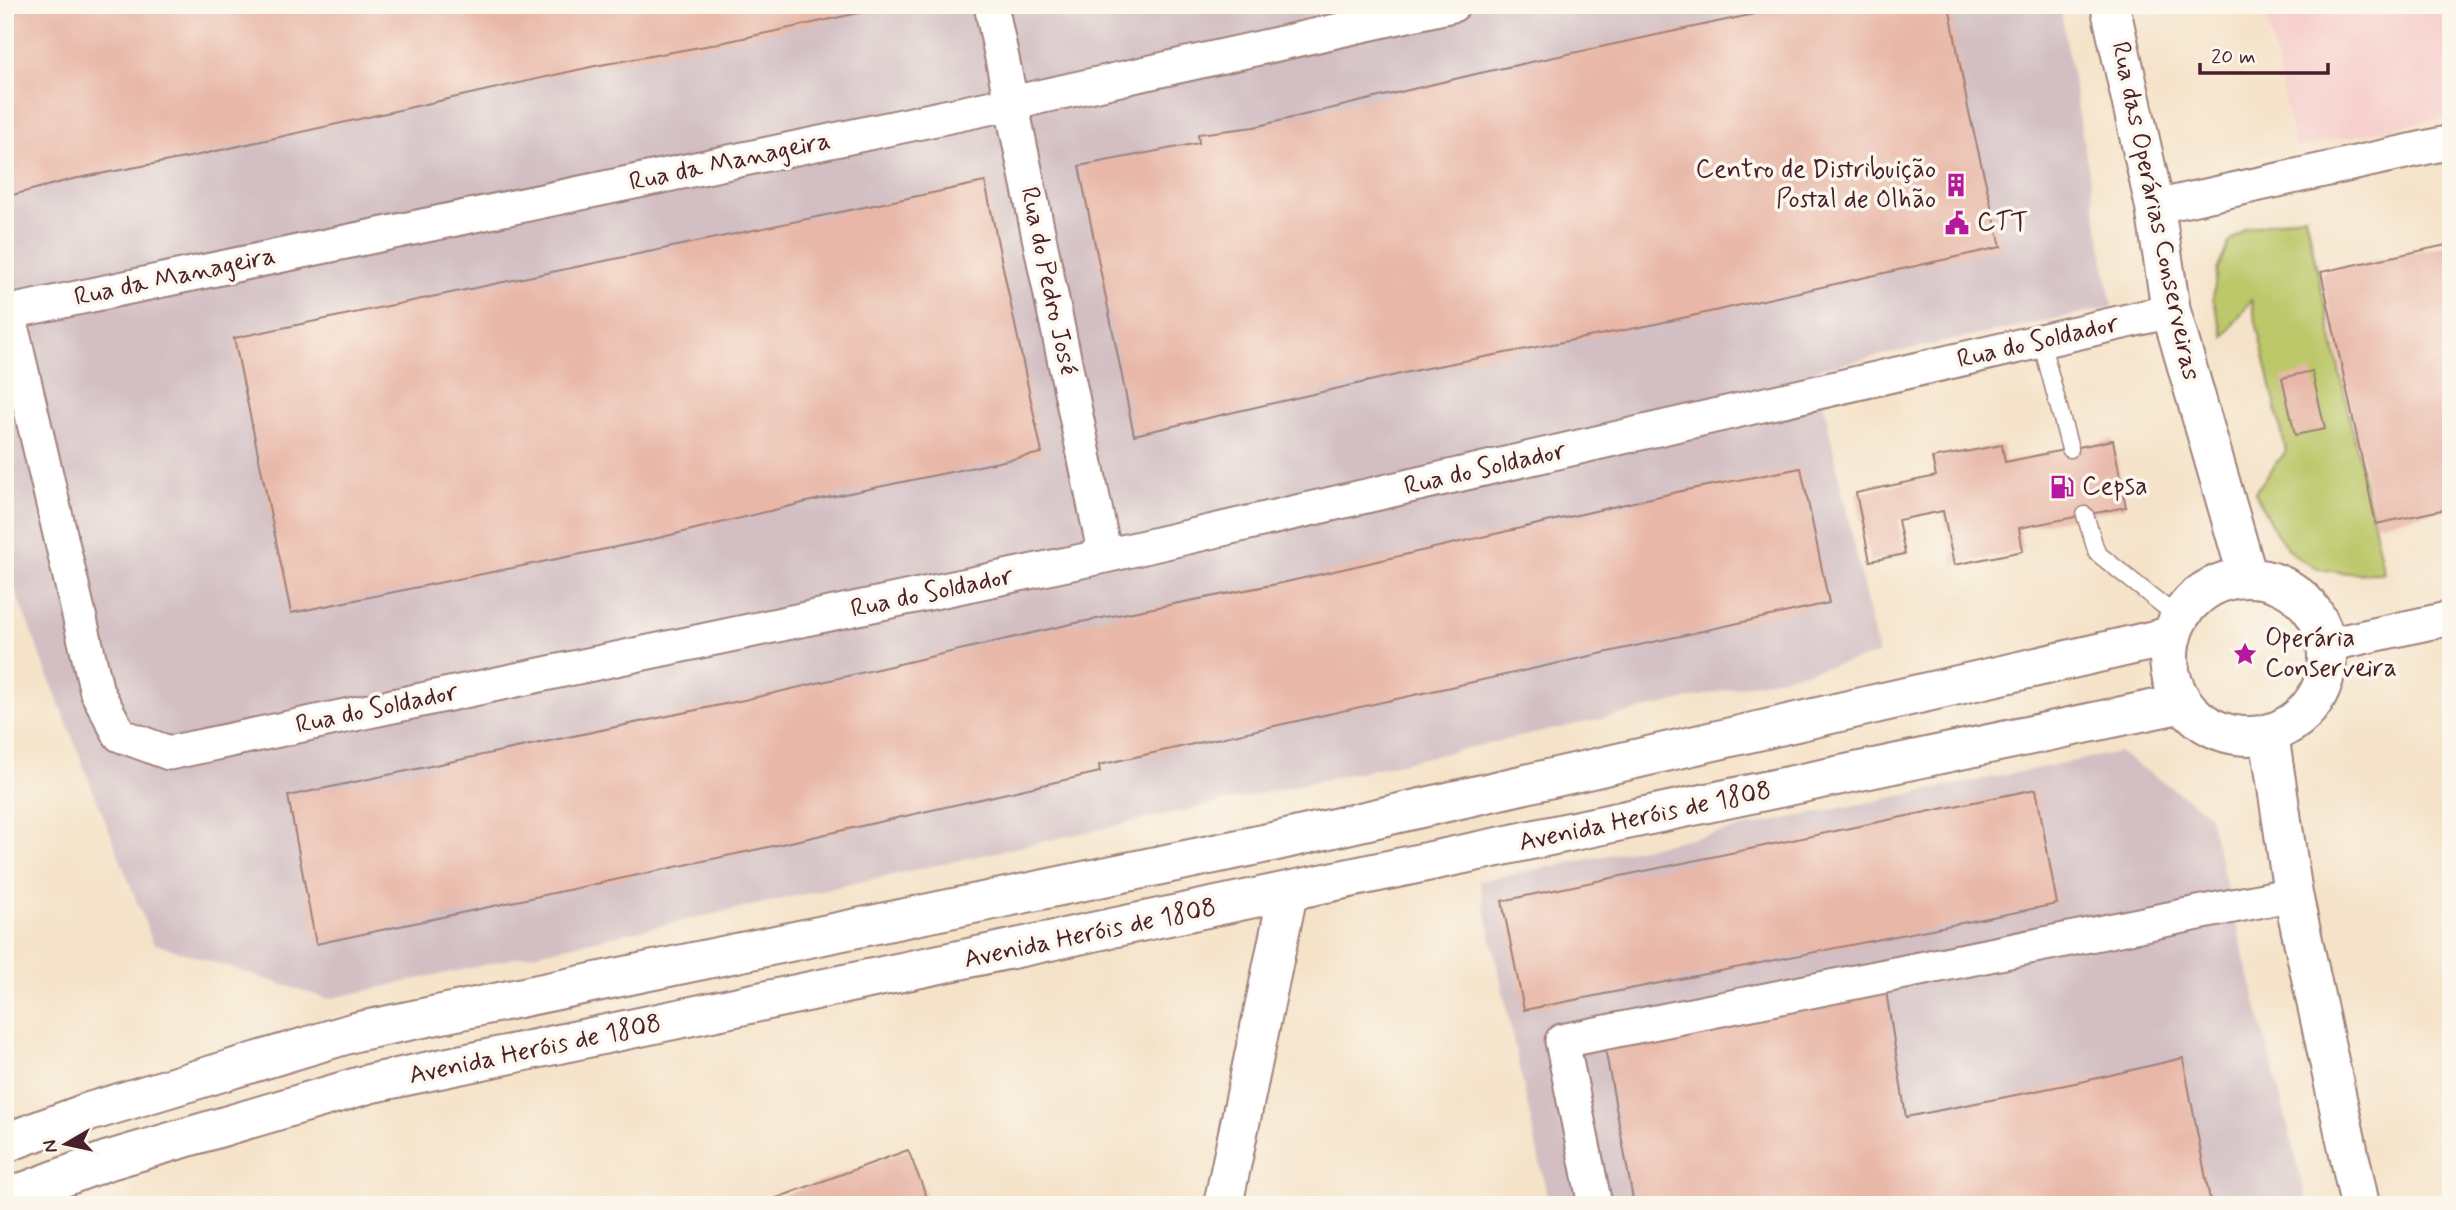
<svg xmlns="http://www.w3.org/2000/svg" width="2456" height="1210" font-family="Mynerve,sans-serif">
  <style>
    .built { fill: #f7d0cd }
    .industrial { fill: #d2bec3 }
    .green { fill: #bcc86a; stroke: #83744a; stroke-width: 2 }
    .building { fill: #e8b7a7 }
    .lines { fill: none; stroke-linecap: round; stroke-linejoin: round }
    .service-casing { stroke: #a0817a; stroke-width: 19 }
    .minor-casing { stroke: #a0817a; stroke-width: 37 }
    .tertiary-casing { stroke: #a0817a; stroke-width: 42 }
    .secondary-casing { stroke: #a0817a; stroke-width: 42 }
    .service { stroke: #fff; stroke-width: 16 }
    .minor { stroke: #fff; stroke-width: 33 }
    .tertiary { stroke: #fff; stroke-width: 38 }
    .secondary { stroke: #fff; stroke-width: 38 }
    .labels { text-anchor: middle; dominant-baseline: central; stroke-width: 7; stroke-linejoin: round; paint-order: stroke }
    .street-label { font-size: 26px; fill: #4a1f2b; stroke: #fbf7ec }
    .poi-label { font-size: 26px; fill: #4a1f2b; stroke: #fbf7ec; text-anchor: start }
  </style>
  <rect width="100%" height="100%" fill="#fbf7ec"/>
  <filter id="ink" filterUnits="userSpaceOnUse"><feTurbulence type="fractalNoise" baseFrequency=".0143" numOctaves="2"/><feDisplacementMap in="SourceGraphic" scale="14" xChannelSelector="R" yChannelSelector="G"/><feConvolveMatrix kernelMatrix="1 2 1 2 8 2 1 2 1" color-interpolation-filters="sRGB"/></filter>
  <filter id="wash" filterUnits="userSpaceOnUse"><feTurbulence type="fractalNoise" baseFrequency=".00686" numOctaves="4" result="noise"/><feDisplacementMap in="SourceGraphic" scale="28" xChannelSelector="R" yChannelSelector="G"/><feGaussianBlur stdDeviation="1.57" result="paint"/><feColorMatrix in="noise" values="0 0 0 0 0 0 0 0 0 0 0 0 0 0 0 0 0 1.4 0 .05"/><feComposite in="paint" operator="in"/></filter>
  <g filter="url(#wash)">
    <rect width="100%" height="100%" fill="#f5e3c9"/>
    <path class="built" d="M 2264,5 L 2451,5 L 2451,116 L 2295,148 Z"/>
    <path class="industrial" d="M 5,5 L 2060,5 L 2112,307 L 1816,369 L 1878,655 L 1632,712 L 328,999 L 153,943 L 5,565 Z
      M 2119,752 L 2208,813 L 2308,1205 L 1549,1205 L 1479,881 Z"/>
    <path class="green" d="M 2305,215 L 2384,573 C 2305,576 2288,564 2255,492 L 2286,451 L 2251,300 L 2224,337 L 2213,299 L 2217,270 L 2229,243 L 2245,229 Z"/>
    <g id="blocks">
      <path class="building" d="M 5,5 L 891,5 L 891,6 L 711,45 L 595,66 L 190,157 L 73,179 L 5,197 Z
        M 1796,5 L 1949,5 L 1968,108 L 2001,247 L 1651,325 L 1422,369 L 1134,435 L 1079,166 L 1199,143 L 1198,134 L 1254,127 L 1480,73 Z
        M 985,182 L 1042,453 L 811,501 L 650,540 L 291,613 L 234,338 Z
        M 2451,244 L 2451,508 L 2376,524 L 2321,272 Z
        M 2312,371 L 2325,429 L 2295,435 L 2282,378 Z
        M 2113,440 L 2126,507 L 2019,528 L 2023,551 L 1954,565 L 1943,511 L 1898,520 L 1905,554 L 1870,561 L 1856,493 L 1936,476 L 1932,458 L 2002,445 L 2005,462 Z
        M 1801,468 L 1829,603 L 1099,765 L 1100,772 L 773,846 L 316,944 L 288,796 L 744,700 L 1071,624 L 1282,583 L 1686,490 Z
        M 2036,789 L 2057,904 L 1524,1010 L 1502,901 Z
        M 1886,991 L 1906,1117 L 2085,1081 L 2183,1058 L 2211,1205 L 1634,1205 L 1605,1048 Z
        M 908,1150 L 930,1205 L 760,1205 L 760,1204 Z"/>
    </g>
  </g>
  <g filter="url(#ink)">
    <use href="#blocks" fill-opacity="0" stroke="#a0817a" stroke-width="2"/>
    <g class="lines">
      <g class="service-casing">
        <path id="service" d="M 2041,341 L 2070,449
          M 2085,515 L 2097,553 L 2179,618"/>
      </g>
      <g class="minor-casing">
        <path id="minor" d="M 991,5 L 1105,556
          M 2155,207 L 2451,142
          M 8,312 L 97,692 L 120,735 L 169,753 L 1105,556 L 2171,311
          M 5,313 L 1012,103 L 1453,5
          M 2327,645 L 2451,618
          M 1595,1205 L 1562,1041 L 2293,894"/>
      </g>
      <g class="tertiary-casing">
        <path id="tertiary" d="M 2110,5 L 2155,207 L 2171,311 L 2248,578
          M 1223,1205 L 1288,893"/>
      </g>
      <g class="secondary-casing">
        <path id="secondary" d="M2169 657a79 79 0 1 1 158 0a79 79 0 1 1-158 0Z
          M 2269,734 L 2293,894 L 2360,1205
          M 5,1143 L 89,1112 L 355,1032 L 1277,841 L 2172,636
          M 5,1199 L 106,1161 L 368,1084 L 2184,703"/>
      </g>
      <use href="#service" class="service"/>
      <use href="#minor" class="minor"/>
      <use href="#tertiary" class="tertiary"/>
      <use href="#secondary" class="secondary"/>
    </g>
  </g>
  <defs>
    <g id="building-bare" transform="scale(1.89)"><path d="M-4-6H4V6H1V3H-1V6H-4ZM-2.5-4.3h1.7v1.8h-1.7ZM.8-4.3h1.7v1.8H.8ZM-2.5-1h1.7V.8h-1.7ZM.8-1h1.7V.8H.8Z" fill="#b5179e" stroke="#fbf7ec" stroke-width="2.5" paint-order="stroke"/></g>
    <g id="civic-bare" transform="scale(1.89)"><path d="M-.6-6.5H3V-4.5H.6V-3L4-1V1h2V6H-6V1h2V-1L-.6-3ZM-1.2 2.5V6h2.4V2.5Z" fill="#b5179e" stroke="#fbf7ec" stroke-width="2.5" paint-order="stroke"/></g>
    <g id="fuel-bare" transform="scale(1.89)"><path d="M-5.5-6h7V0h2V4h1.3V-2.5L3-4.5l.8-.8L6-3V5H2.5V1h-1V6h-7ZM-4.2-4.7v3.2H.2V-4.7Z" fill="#b5179e" stroke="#fbf7ec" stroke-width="2.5" paint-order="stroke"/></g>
    <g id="sight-bare" transform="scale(1.89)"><path d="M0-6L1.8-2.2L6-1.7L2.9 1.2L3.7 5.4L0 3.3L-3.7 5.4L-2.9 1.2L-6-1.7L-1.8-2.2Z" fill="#b5179e" stroke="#fbf7ec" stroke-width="2.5" paint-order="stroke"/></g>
  </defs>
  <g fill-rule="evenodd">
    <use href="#building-bare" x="1956" y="185"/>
    <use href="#civic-bare" x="1957" y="223"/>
    <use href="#fuel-bare" x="2062" y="487"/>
    <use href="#sight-bare" x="2245" y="654"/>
  </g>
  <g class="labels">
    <g class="street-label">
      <text transform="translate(730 162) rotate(-12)">Rua da Manageira</text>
      <text transform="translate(2155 211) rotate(78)">Rua das Operárias Conserveiras</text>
      <text transform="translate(175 277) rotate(-12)">Rua da Manageira</text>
      <text transform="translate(1048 281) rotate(78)">Rua do Pedro José</text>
      <text transform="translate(2038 342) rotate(-13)">Rua do Soldador</text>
      <text transform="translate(1485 469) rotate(-13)">Rua do Soldador</text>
      <text transform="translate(932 593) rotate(-12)">Rua do Soldador</text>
      <text transform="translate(377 709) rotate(-12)">Rua do Soldador</text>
      <text transform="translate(1645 817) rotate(-12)">Avenida Heróis de 1808</text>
      <text transform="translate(1090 934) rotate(-12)">Avenida Heróis de 1808</text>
      <text transform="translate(535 1050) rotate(-12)">Avenida Heróis de 1808</text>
    </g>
    <g class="poi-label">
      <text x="1936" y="170" text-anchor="end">Centro de Distribuição<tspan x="1936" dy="30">Postal de Olhão</tspan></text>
      <text x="1977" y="223">CTT</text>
      <text x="2082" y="487">Cepsa</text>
      <text x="2265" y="639">Operária<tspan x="2265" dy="30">Conserveira</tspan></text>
    </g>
  </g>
  <rect width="2456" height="1210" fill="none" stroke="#fbf7ec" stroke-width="28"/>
  <g transform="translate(66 1144) rotate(261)" stroke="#fbf7ec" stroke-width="5" paint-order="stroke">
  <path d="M0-5L12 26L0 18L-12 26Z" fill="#4a1f2b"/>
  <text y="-10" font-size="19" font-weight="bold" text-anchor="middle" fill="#4a1f2b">N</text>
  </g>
  <path d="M2200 63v10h128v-10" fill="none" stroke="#4a1f2b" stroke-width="3.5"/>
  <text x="2211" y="63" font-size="21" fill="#4a1f2b" stroke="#fbf7ec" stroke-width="5" paint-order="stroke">20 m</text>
</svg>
